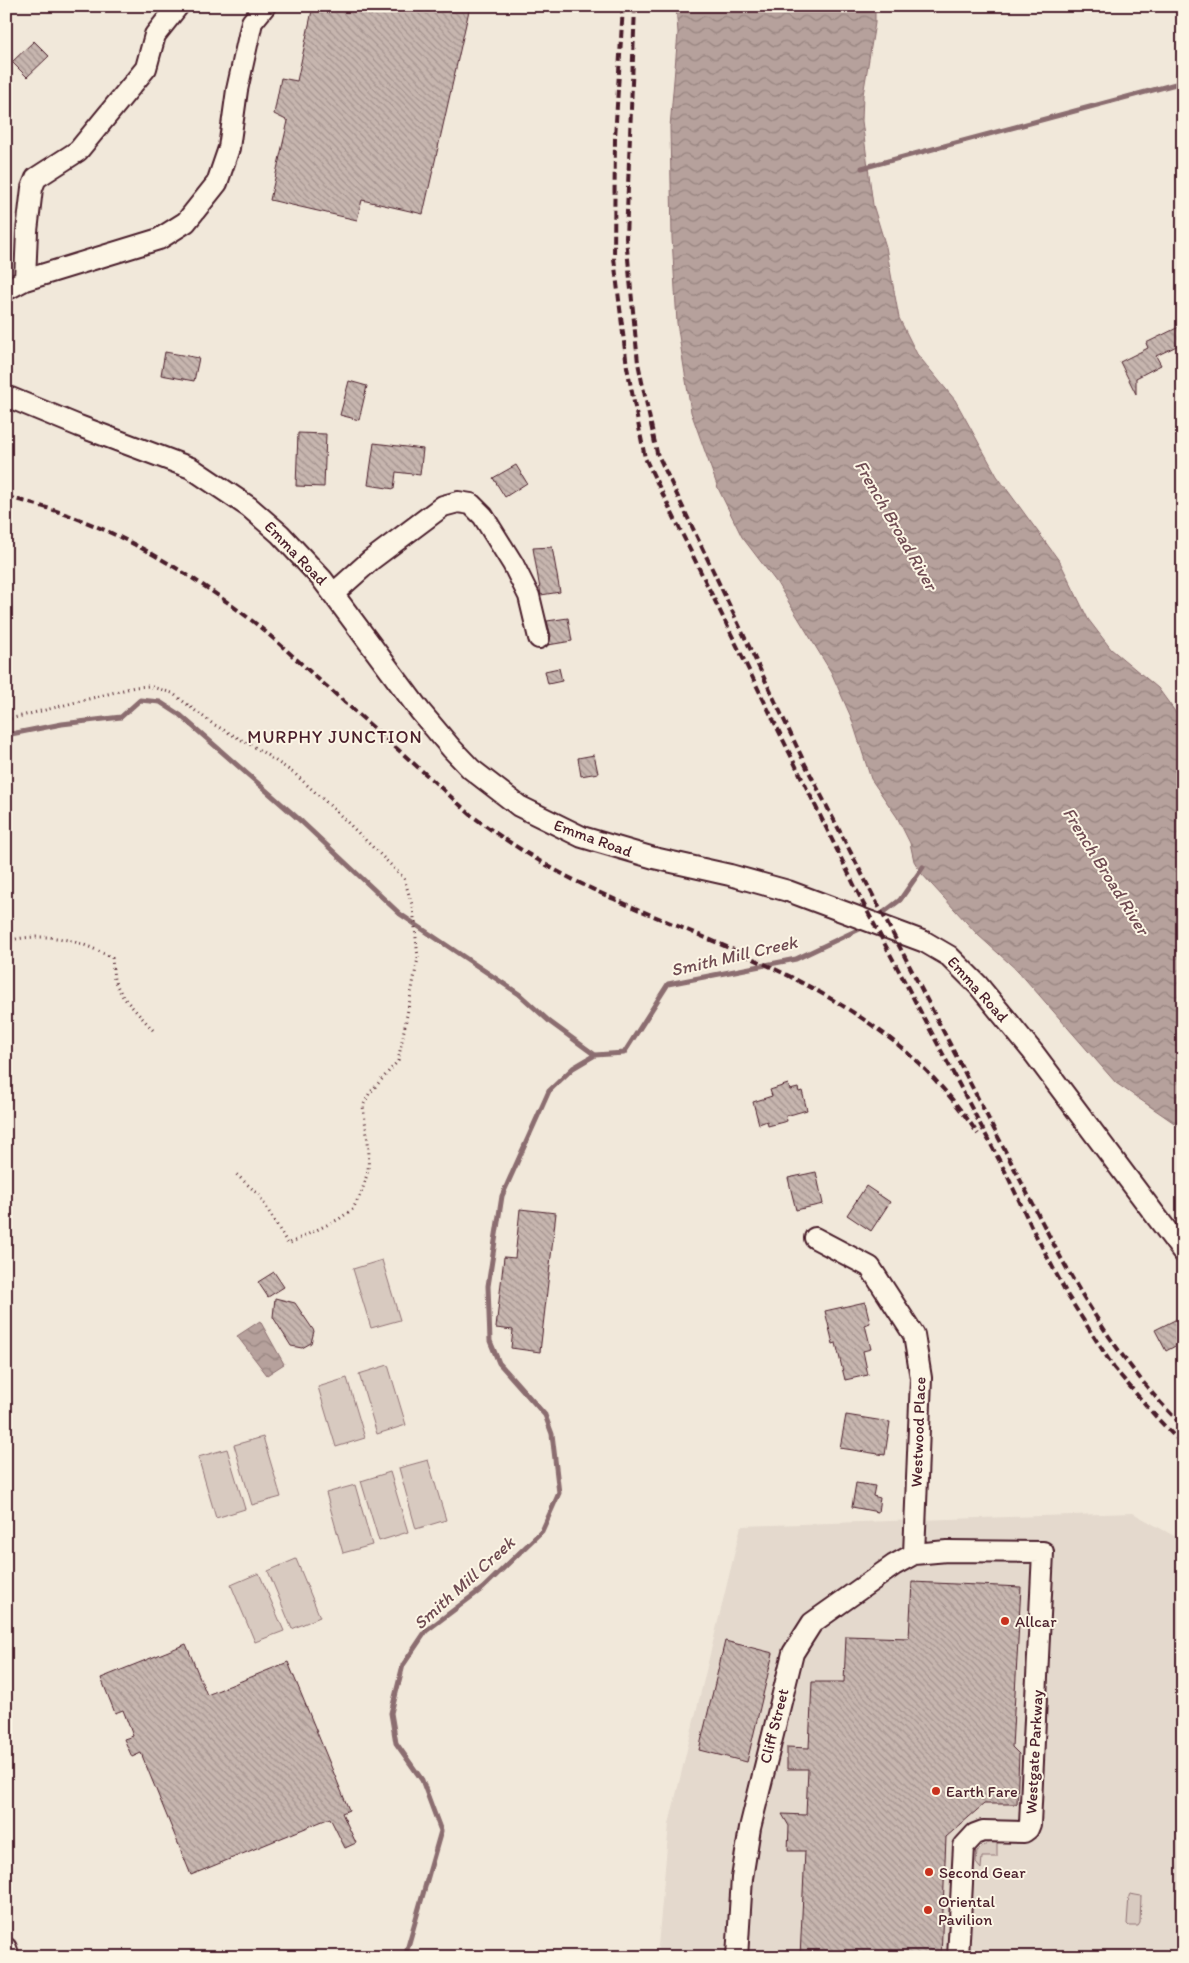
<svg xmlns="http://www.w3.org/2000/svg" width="1189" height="1963" font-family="Itim,sans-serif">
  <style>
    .built { fill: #e4d9cd }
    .green { fill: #d8cac0; stroke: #917476 }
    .water { fill: url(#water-waves); stroke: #8b6d6f }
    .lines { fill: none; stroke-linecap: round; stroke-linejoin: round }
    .stream { stroke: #8b6d6f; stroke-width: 5 }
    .building { fill: url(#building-back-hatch); stroke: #4a1f2b }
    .minor-casing { stroke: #4a1f2b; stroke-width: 24 }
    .path { stroke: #4a1f2b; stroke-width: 3; stroke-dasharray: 1 4; stroke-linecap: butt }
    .minor { stroke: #fcf5e5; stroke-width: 20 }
    .rail { stroke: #4a1f2b; stroke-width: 4; stroke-dasharray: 8 4; stroke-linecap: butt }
    .poi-dot { fill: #c8321e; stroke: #fcf5e5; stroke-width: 2 }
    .labels { text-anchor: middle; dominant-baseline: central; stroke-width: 4; stroke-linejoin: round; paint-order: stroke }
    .street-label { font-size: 16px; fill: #4a1f2b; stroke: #fcf5e5 }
    .poi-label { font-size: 16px; fill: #4a1f2b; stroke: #fcf5e5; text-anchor: start }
    .water-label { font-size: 18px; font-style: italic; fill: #704c53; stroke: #fcf5e5 }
    .neighbourhood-label { font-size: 18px; letter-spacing: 1px; fill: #4a1f2b; stroke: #fcf5e5 }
  </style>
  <defs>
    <pattern id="water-waves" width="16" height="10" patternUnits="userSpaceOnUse" patternTransform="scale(1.25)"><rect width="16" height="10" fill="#b6a19c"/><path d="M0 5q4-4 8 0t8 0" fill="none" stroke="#96837f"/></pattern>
    <pattern id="building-back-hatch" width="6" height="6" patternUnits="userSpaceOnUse" patternTransform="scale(1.25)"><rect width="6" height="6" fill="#c7b6af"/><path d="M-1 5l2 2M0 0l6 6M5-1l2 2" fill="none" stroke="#a4938f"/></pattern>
  </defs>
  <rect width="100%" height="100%" fill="#f1e8da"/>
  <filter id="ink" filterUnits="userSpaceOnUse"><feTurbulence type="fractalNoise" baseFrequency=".02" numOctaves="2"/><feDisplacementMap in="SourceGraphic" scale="10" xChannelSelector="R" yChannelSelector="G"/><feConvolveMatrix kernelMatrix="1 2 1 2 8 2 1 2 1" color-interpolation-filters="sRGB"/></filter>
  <g filter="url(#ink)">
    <path class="built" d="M 1133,1513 L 1183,1541 L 1183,1957 L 657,1957 L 669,1824 L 741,1526 Z"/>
    <path class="green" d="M 382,1260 L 400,1320 L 371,1328 L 353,1269 Z
      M 388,1365 L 406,1425 L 377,1434 L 359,1374 Z
      M 347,1378 L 365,1438 L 336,1447 L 318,1387 Z
      M 263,1437 L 281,1497 L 252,1505 L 234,1445 Z
      M 227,1449 L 245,1509 L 216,1518 L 198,1457 Z
      M 428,1460 L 446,1520 L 416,1529 L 399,1468 Z
      M 390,1472 L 408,1532 L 379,1541 L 361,1481 Z
      M 355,1485 L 372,1545 L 343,1553 L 326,1493 Z
      M 296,1559 L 320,1617 L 292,1629 L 268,1571 Z
      M 259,1573 L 284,1631 L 255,1642 L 231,1585 Z
      M 991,1841 L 997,1843 L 997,1857 L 982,1857 L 981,1869 L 976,1863 L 977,1851 Z
      M 1130,1894 L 1141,1896 L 1140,1923 L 1138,1926 L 1129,1926 L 1127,1924 L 1129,1896 Z"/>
    <path class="water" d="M 676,6 L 875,6 L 875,23 L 863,95 L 862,121 L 873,205 L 886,247 L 899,318 L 917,354 L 955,400 L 997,476 L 1060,562 L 1088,619 L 1111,649 L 1158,688 L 1174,710 L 1183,727 L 1183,1129 L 1116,1083 L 1019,972 L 978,935 L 921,873 L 914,861 L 910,843 L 897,817 L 871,779 L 851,717 L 831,672 L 777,583 L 742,537 L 718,488 L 691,412 L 677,323 L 672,238 L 670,127 L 678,33 Z
      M 260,1321 L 284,1364 L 267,1375 L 237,1336 Z"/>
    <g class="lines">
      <path class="stream" d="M 862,168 L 1183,82
        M 6,735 L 62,724 L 121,717 L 140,700 L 160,702 L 180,715 L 302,822 L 400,914 L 519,994 L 550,1022 L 595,1055
        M 875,919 L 900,900 L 923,867
        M 405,1957 L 441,1831 L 422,1780 L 396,1743 L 391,1713 L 403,1665 L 426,1631 L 483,1588 L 542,1531 L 559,1493 L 552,1434 L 545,1415 L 499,1363 L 490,1341 L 488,1286 L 502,1196 L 549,1091 L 573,1068 L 595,1055 L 624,1053 L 668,984 L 796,959 L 866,926"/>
    </g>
    <path class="building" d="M 313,6 L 326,6 L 372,15 L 374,6 L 470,6 L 423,214 L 362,200 L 357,220 L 270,200 L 288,121 L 274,114 L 281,78 L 297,81 Z
      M 34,41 L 49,56 L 27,77 L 12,62 Z
      M 1183,325 L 1183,343 L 1156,356 L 1161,365 L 1136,378 L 1136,394 L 1120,362 L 1148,348 L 1146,343 Z
      M 165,352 L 199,358 L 194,381 L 161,375 Z
      M 349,381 L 367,386 L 359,420 L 340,415 Z
      M 298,433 L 326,434 L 324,487 L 296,486 Z
      M 374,443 L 423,449 L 420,475 L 396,472 L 394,489 L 368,485 Z
      M 516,465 L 527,483 L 505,497 L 493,478 Z
      M 552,547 L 560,592 L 541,595 L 533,548 Z
      M 568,618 L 572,641 L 548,645 L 551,636 L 547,621 Z
      M 559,668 L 562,681 L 548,684 L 545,671 Z
      M 594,755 L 598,773 L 581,776 L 578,758 Z
      M 788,1084 L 790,1090 L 798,1088 L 799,1092 L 802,1091 L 807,1110 L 786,1116 L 787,1121 L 768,1126 L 767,1121 L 759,1124 L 753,1102 L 772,1096 L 770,1090 Z
      M 816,1172 L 823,1204 L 796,1210 L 788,1178 Z
      M 866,1186 L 890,1202 L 871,1231 L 847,1215 Z
      M 520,1209 L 556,1213 L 540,1352 L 511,1348 L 513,1330 L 496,1328 L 504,1257 L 515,1258 Z
      M 274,1272 L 284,1287 L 268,1297 L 258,1282 Z
      M 275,1298 L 295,1303 L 314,1331 L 311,1343 L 302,1348 L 291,1346 L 273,1317 Z
      M 865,1302 L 870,1323 L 865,1325 L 871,1349 L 863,1351 L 868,1375 L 845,1380 L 836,1343 L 833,1344 L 825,1311 Z
      M 1183,1316 L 1183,1342 L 1166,1351 L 1155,1330 Z
      M 846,1415 L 890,1422 L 885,1455 L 840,1448 Z
      M 856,1483 L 875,1486 L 873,1496 L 880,1498 L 878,1512 L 852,1507 Z
      M 912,1582 L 1021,1587 L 1012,1747 L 1019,1754 L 1017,1804 L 984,1804 L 946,1837 L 941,1957 L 800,1957 L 805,1851 L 788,1851 L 789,1826 L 782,1814 L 806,1815 L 808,1769 L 787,1769 L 787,1747 L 809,1748 L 812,1682 L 844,1682 L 846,1636 L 909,1638 Z
      M 725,1641 L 773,1653 L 747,1762 L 699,1750 Z
      M 186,1644 L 207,1695 L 288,1662 L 349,1810 L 342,1813 L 356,1843 L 345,1848 L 330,1818 L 191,1875 L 141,1753 L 132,1757 L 124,1739 L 133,1736 L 123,1710 L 115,1713 L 101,1678 Z"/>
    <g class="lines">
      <g class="minor-casing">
        <path id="minor" d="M 25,280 L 27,231 L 32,188 L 36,178 L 78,151 L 146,68 L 155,35 L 178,6
          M 6,290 L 25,280 L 159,239 L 186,222 L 217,183 L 229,148 L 237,90 L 252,22 L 265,6
          M 6,396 L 79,426 L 191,468 L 249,507 L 280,534 L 322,579 L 420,711 L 452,749 L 471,769 L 519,806 L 582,837 L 654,858 L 730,875 L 788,891 L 925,942 L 949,956 L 978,985 L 1033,1052 L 1183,1252
          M 333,594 L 371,560 L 443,506 L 458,502 L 471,504 L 483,516 L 513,564 L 529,596 L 539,638
          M 815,1238 L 870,1267 L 914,1335 L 921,1378 L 914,1554
          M 6,1948 L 9,1957
          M 737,1957 L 742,1878 L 750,1828 L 793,1653 L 812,1623 L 894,1565 L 914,1554 L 947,1551 L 1043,1552 L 1030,1824 L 1028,1829 L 1024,1832 L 983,1831 L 975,1834 L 964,1846 L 958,1957"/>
      </g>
      <path class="path" d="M 6,720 L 135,687 L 149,686 L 172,693 L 213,724 L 258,749 L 295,774 L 337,812 L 404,878 L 413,908 L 418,958 L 398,1061 L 369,1094 L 363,1106 L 369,1149 L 368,1171 L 362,1191 L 353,1209 L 339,1219 L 288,1244 L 259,1195 L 236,1174
        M 6,941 C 46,932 76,938 112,958 L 114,980 L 123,997 L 153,1030"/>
      <use href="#minor" class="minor"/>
      <path class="rail" d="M 623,6 L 615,138 L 614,258 L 627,367 L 645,458 L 863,903 L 1006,1173 L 1033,1230 L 1068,1296 L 1114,1368 L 1158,1419 L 1183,1445
        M 635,6 L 626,238 L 638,363 L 657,453 L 806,766 L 1056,1249 C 1091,1313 1131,1375 1183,1426
        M 6,497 C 98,517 182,566 255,623 C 281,644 306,669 332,691 C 378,732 425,773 471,815 C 515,848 563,877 614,899 C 703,938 797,971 876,1028 C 917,1057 950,1093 978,1134"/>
    </g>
  </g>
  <g class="poi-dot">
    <circle cx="1005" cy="1621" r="5"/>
    <circle cx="936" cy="1791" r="5"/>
    <circle cx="929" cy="1872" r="5"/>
    <circle cx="928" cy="1910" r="5"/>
  </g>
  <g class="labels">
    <g class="street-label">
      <text transform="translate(296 553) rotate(46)">Emma Road</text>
      <text transform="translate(593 838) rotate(20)">Emma Road</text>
      <text transform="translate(978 989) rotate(48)">Emma Road</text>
      <text transform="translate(918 1432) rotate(-88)">Westwood Place</text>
      <text transform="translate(774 1726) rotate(-76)">Cliff Street</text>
      <text transform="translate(1034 1752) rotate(-87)">Westgate Parkway</text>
    </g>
    <g class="poi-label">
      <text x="1015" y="1621">Allcar</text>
      <text x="946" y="1791">Earth Fare</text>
      <text x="939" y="1872">Second Gear</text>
      <text x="938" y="1901">Oriental<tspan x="938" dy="18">Pavilion</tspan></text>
    </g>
    <g class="water-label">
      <text transform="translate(896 525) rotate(60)">French Broad River</text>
      <text transform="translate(1106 871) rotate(58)">French Broad River</text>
      <text transform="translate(734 956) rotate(-13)">Smith Mill Creek</text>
      <text transform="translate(464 1583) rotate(-42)">Smith Mill Creek</text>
    </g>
    <g class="neighbourhood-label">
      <text x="335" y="737">MURPHY JUNCTION</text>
    </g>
  </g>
  <rect width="1189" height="1963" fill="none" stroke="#fcf5e5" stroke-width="25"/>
  <rect x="12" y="12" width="1164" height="1938" fill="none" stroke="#4a1f2b" stroke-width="2" filter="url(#ink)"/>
</svg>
